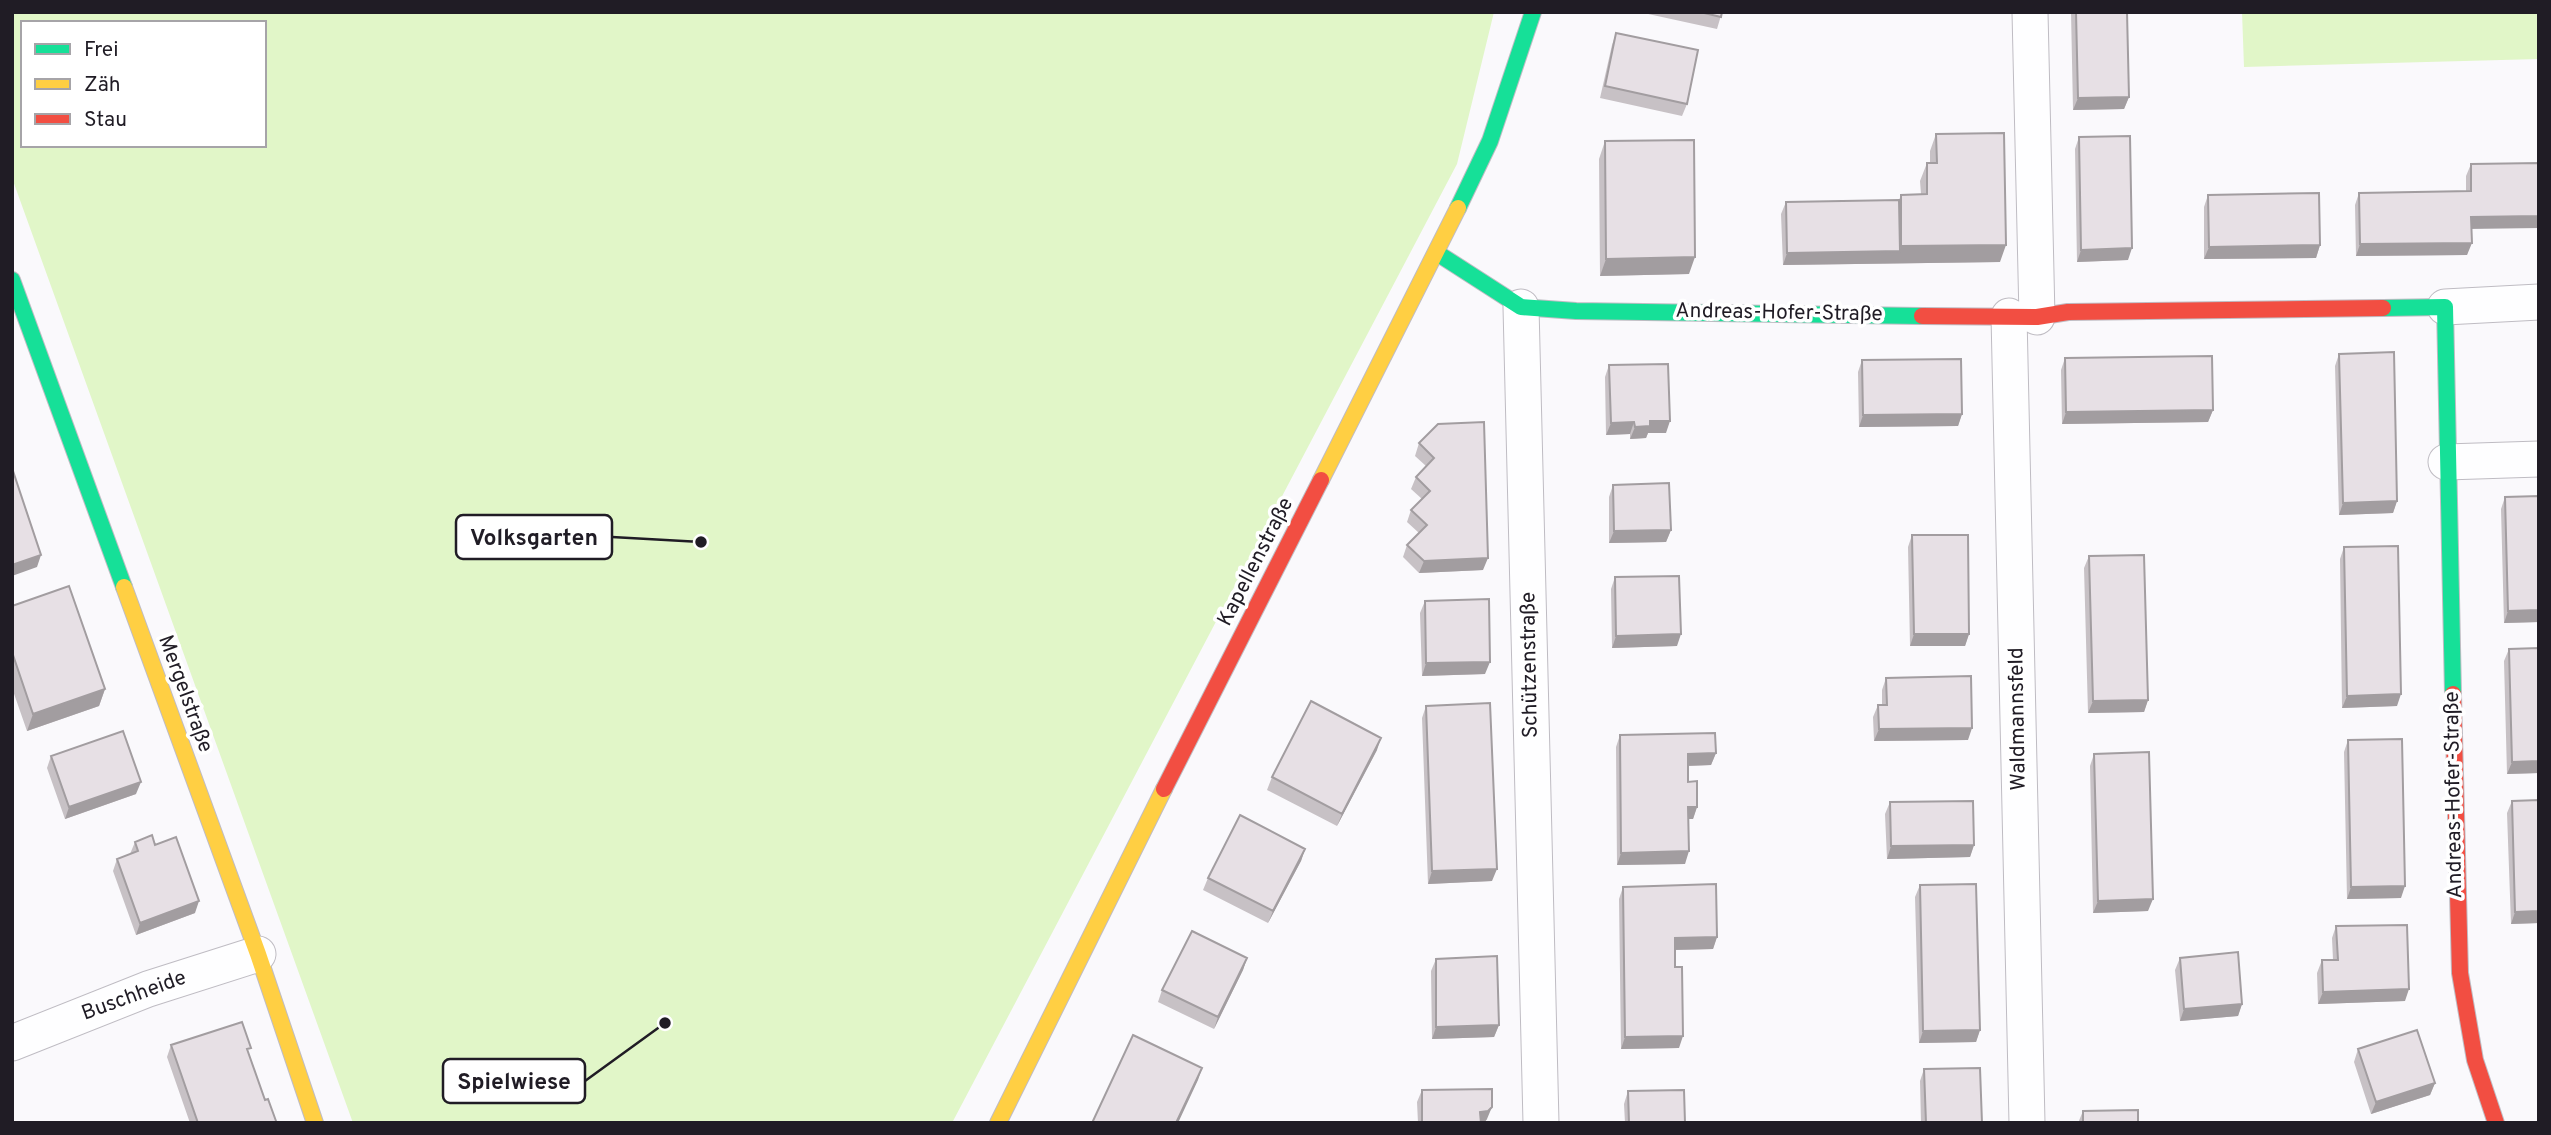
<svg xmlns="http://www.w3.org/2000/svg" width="2551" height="1135" font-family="Overpass,sans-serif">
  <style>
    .green { fill: #e1f6c8; fill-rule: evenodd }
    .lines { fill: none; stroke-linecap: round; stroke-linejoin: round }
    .street-casing { stroke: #bfbcc3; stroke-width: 37 }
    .fast-casing { stroke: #bfbcc3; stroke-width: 18 }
    .slow-casing { stroke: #bfbcc3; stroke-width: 18 }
    .jam-casing { stroke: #bfbcc3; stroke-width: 18 }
    .street { stroke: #fefeff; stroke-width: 35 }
    .fast { stroke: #16e098; stroke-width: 16 }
    .slow { stroke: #ffcf43; stroke-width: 16 }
    .jam { stroke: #f24e42; stroke-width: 16 }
    .wall { fill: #c7c1c5 }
    .shaded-wall { fill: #a29da0 }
    .building { fill: #e7e0e5; stroke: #a29da0; stroke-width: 2 }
    .labels { text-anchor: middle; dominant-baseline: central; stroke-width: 7; stroke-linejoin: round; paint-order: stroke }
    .street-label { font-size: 21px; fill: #201c25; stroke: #fff }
    .leader { fill: none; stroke: #201c25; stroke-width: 2.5 }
    .callout-dot { fill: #201c25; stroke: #fff; stroke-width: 2.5 }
    .callout { fill: #fff; stroke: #201c25; stroke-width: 2.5 }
    .callout-label { font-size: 23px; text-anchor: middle; font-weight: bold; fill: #201c25 }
  </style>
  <rect width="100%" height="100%" fill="#faf9fc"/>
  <path class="green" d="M 12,12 L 1494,12 L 1457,164 L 952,1123 L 353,1123 L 12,178 ZM 23,23 L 264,23 L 264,145 L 23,145 Z
    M 2242,12 L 2539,12 L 2539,59 L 2244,67 Z"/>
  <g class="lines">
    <g class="street-casing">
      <path id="street" d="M 2030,12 L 2037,317
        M 1521,307 L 1541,1123
        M 2445,307 L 2539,302
        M 2009,316 L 2027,1123
        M 2446,462 L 2539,459
        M 12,1043 L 148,989 L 258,954"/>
    </g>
    <g class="fast-casing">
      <path id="fast" d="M 1458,208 L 1490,141 L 1533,12
        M 1437,253 L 1521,307 L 1576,311 L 1922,316
        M 12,280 L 124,587
        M 2383,308 L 2445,307 L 2453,694"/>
    </g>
    <g class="slow-casing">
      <path id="slow" d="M 1321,480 L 1458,208
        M 124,587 L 258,954 L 315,1123
        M 998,1123 L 1164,789"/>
    </g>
    <g class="jam-casing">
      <path id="jam" d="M 1922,316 L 2037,317 L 2068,312 L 2383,308
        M 2453,694 L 2460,973 L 2475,1060 L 2496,1123
        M 1164,789 L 1321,480"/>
    </g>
    <use href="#street" class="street"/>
    <use href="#fast" class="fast"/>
    <use href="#slow" class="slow"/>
    <use href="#jam" class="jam"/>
  </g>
  <path class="wall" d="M 1639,12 L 1722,12 L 1717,29 Z
    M 2071,12 L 2127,12 L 2129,97 L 2124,109 L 2073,110 Z
    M 1616,33 L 1687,104 L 1682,116 L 1600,98 L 1612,45 Z
    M 1936,134 L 2000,262 L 1783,265 L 1781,214 L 1786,202 L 1899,200 L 1901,195 L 1921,194 L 1920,181 L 1927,163 L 1930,163 L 1930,151 Z
    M 2079,137 L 2128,260 L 2077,262 L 2075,149 Z
    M 1605,141 L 1689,274 L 1600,276 L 1599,159 Z
    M 2471,164 L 2472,229 L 2467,255 L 2356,256 L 2355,205 L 2359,193 L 2466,191 L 2466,176 Z
    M 2208,195 L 2320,245 L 2316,258 L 2204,259 L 2204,207 Z
    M 2339,354 L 2397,501 L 2393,513 L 2339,515 L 2335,366 Z
    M 2065,358 L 2213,410 L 2208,422 L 2062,424 L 2061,370 Z
    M 1862,360 L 1962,414 L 1958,426 L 1859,427 L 1858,372 Z
    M 1609,365 L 1666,433 L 1648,433 L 1646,438 L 1630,439 L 1630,434 L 1606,435 L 1605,377 Z
    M 1438,424 L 1483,570 L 1419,573 L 1403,557 L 1407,545 L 1419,533 L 1407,522 L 1411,510 L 1422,499 L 1411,489 L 1416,477 L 1426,466 L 1415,456 L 1419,443 Z
    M 1613,485 L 1671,530 L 1666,542 L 1609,543 L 1609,497 Z
    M 2505,497 L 2539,622 L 2504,623 L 2501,509 Z
    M 1912,535 L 1969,634 L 1965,646 L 1910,646 L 1908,547 Z
    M 2344,547 L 2397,706 L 2342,708 L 2340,559 Z
    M 2089,556 L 2148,700 L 2144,712 L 2088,713 L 2084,568 Z
    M 1615,577 L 1677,646 L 1612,648 L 1611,589 Z
    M 1425,601 L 1485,674 L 1422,676 L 1420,613 Z
    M 12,606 L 105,689 L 99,706 L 27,731 L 12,688 Z
    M 2539,648 L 2539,773 L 2507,774 L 2504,661 L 2509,649 Z
    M 1886,678 L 1968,740 L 1874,741 L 1873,717 L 1878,705 L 1882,705 L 1882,690 Z
    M 1426,706 L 1492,881 L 1428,884 L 1422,718 Z
    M 1620,735 L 1716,753 L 1711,765 L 1688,766 L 1688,782 L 1697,807 L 1693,819 L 1689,819 L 1685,864 L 1617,865 L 1616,747 Z
    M 2348,740 L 2401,898 L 2347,899 L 2344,752 Z
    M 1377,750 L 1337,826 L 1267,790 L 1272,777 Z
    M 2094,754 L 2148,911 L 2093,913 L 2090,766 Z
    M 51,756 L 136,794 L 65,819 L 47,768 Z
    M 2512,801 L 2539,923 L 2511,924 L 2507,813 Z
    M 1890,802 L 1974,845 L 1970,857 L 1887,859 L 1885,814 Z
    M 135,842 L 155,845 L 195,913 L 136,935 L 113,871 L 117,859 L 130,854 Z
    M 1305,849 L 1301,861 L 1268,923 L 1203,890 L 1208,878 Z
    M 1920,885 L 1980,1030 L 1976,1042 L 1919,1043 L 1915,897 Z
    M 1623,887 L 1717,937 L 1713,949 L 1675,950 L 1679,1048 L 1621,1049 L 1619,899 Z
    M 2336,926 L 2405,1001 L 2318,1004 L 2317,973 L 2322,960 L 2333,960 L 2332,938 Z
    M 1247,958 L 1243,970 L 1214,1029 L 1158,1002 L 1162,990 Z
    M 2180,958 L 2242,1004 L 2238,1016 L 2180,1021 L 2175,970 Z
    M 1436,959 L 1499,1025 L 1494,1037 L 1432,1039 L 1431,971 Z
    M 171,1045 L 249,1054 L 265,1100 L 275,1123 L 190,1123 L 167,1057 Z
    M 2358,1049 L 2435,1083 L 2430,1095 L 2371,1114 L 2354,1062 Z
    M 1924,1069 L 1982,1123 L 1921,1123 L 1920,1081 Z
    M 1422,1090 L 1487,1119 L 1484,1123 L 1418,1123 L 1417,1102 Z
    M 1628,1091 L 1685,1123 L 1625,1123 L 1624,1104 Z
    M 2083,1111 L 2138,1123 L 2078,1123 Z"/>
  <path class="shaded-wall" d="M 2129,97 L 2124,109 L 2073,110 L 2078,98 Z
    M 2539,216 L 2539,228 L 2467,229 L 2471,217 Z
    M 2472,243 L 2467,255 L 2356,256 L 2360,244 Z
    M 2006,245 L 2000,262 L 1783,265 L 1787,253 L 1900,251 L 1901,246 Z
    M 2320,245 L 2316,258 L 2204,259 L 2209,247 Z
    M 2132,248 L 2128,260 L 2077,262 L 2081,250 Z
    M 1695,257 L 1689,274 L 1600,276 L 1606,259 Z
    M 2213,410 L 2208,422 L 2062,424 L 2066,412 Z
    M 1962,414 L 1958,426 L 1859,427 L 1863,415 Z
    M 1650,421 L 1670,421 L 1666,433 L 1648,433 L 1646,438 L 1630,439 L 1635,427 Z
    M 1634,422 L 1630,434 L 1606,435 L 1611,423 Z
    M 2397,501 L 2393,513 L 2339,515 L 2343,503 Z
    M 1671,530 L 1666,542 L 1609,543 L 1614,531 Z
    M 41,555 L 37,567 L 12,576 L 12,565 Z
    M 1488,558 L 1483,570 L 1419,573 L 1424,561 Z
    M 2539,610 L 2539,622 L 2504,623 L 2508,611 Z
    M 1681,634 L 1677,646 L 1612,648 L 1616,636 Z
    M 1914,634 L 1969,634 L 1965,646 L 1910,646 Z
    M 1490,662 L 1485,674 L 1422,676 L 1426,663 Z
    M 105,689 L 99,706 L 27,731 L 33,714 Z
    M 2401,694 L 2397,706 L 2342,708 L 2347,696 Z
    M 2148,700 L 2144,712 L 2088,713 L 2093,701 Z
    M 1972,728 L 1968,740 L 1874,741 L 1879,729 Z
    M 1381,738 L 1377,750 L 1337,826 L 1342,814 Z
    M 1716,753 L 1711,765 L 1684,766 L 1688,754 Z
    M 2539,761 L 2539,773 L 2507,774 L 2512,762 Z
    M 141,782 L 136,794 L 65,819 L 69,807 Z
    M 1688,807 L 1697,807 L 1693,819 L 1684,819 Z
    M 1974,845 L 1970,857 L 1887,859 L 1891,846 Z
    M 1305,849 L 1301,861 L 1268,923 L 1273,911 Z
    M 1689,851 L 1685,864 L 1617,865 L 1621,853 Z
    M 1497,869 L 1492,881 L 1428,884 L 1432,871 Z
    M 2405,886 L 2401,898 L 2347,899 L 2351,887 Z
    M 2153,899 L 2148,911 L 2093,913 L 2098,901 Z
    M 199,901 L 195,913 L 136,935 L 140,923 Z
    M 2539,911 L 2539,923 L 2511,924 L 2515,912 Z
    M 1717,937 L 1713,949 L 1671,950 L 1675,938 Z
    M 1247,958 L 1243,970 L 1214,1029 L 1218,1017 Z
    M 2409,989 L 2405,1001 L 2318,1004 L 2323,992 Z
    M 2242,1004 L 2238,1016 L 2180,1021 L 2184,1009 Z
    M 1499,1025 L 1494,1037 L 1432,1039 L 1436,1027 Z
    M 1980,1030 L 1976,1042 L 1919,1043 L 1923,1031 Z
    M 1683,1036 L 1679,1048 L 1621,1049 L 1625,1037 Z
    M 1202,1068 L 1198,1080 L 1178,1123 L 1176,1123 Z
    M 2435,1083 L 2430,1095 L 2371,1114 L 2376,1102 Z
    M 1492,1107 L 1487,1119 L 1484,1123 L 1476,1123 L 1480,1112 Z"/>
  <path class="building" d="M 1700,12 L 1722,12 L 1721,17 Z
    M 2076,12 L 2127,12 L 2129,97 L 2078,98 Z
    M 1616,33 L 1698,50 L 1687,104 L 1605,86 Z
    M 2004,133 L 2006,245 L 1901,246 L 1901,195 L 1927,194 L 1927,163 L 1937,163 L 1936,134 Z
    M 2130,136 L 2132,248 L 2081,250 L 2079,137 Z
    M 1694,140 L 1695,257 L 1606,259 L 1605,141 Z
    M 2539,163 L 2539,216 L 2471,217 L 2472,243 L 2360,244 L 2359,193 L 2471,191 L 2471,164 Z
    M 2319,193 L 2320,245 L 2209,247 L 2208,195 Z
    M 1899,200 L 1900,251 L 1787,253 L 1786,202 Z
    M 2394,352 L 2397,501 L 2343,503 L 2339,354 Z
    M 2212,356 L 2213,410 L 2066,412 L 2065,358 Z
    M 1961,359 L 1962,414 L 1863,415 L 1862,360 Z
    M 1668,364 L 1670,421 L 1650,421 L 1650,426 L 1635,427 L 1634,422 L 1611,423 L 1609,365 Z
    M 1484,422 L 1488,558 L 1424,561 L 1407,545 L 1427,525 L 1411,510 L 1430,491 L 1416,477 L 1434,458 L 1419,443 L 1438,424 Z
    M 12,471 L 13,471 L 41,555 L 12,565 Z
    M 1669,483 L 1671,530 L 1614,531 L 1613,485 Z
    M 2539,496 L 2539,610 L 2508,611 L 2505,497 Z
    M 1912,535 L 1968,535 L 1969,634 L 1914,634 Z
    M 2398,546 L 2401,694 L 2347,696 L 2344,547 Z
    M 2144,555 L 2148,700 L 2093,701 L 2089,556 Z
    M 1679,576 L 1681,634 L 1616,636 L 1615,577 Z
    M 69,586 L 105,689 L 33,714 L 12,652 L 12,606 Z
    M 1489,599 L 1490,662 L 1426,663 L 1425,601 Z
    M 2539,648 L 2539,761 L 2512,762 L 2509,649 Z
    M 1971,676 L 1972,728 L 1879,729 L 1878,705 L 1887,705 L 1886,678 Z
    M 1311,701 L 1381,738 L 1342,814 L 1272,777 Z
    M 1490,703 L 1497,869 L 1432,871 L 1426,706 Z
    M 123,731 L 141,782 L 69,807 L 51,756 Z
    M 1715,733 L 1716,753 L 1688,754 L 1688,782 L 1697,781 L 1697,807 L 1688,807 L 1689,851 L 1621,853 L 1620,735 Z
    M 2402,739 L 2405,886 L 2351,887 L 2348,740 Z
    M 2149,752 L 2153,899 L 2098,901 L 2094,754 Z
    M 2539,800 L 2539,911 L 2515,912 L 2512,801 Z
    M 1973,801 L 1974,845 L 1891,846 L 1890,802 Z
    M 1240,815 L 1305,849 L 1273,911 L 1208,878 Z
    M 152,835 L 155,845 L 176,837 L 199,901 L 140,923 L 117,859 L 138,851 L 135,842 Z
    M 1716,884 L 1717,937 L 1675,938 L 1675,967 L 1682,967 L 1683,1036 L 1625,1037 L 1623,887 Z
    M 1976,884 L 1980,1030 L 1923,1031 L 1920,885 Z
    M 2407,925 L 2409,989 L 2323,992 L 2322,960 L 2338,960 L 2336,926 Z
    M 1192,931 L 1247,958 L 1218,1017 L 1162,990 Z
    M 2238,952 L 2242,1004 L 2184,1009 L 2180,958 Z
    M 1497,956 L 1499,1025 L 1436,1027 L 1436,959 Z
    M 242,1022 L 251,1048 L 247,1049 L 265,1100 L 268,1099 L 276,1121 L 273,1123 L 198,1123 L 171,1045 Z
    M 2417,1030 L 2435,1083 L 2376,1102 L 2358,1049 Z
    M 1133,1035 L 1202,1068 L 1176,1123 L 1092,1123 Z
    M 1980,1068 L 1982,1123 L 1926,1123 L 1924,1069 Z
    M 1492,1089 L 1492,1107 L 1488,1111 L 1480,1112 L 1481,1123 L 1422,1123 L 1422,1090 Z
    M 1684,1090 L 1685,1123 L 1629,1123 L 1628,1091 Z
    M 2138,1110 L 2138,1123 L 2083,1123 L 2083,1111 Z"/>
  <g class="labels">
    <g class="street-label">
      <text transform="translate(1779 313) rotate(1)">Andreas-Hofer-Straße</text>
      <text transform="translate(1256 562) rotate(-63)">Kapellenstraße</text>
      <text transform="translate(1530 665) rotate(-91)">Schützenstraße</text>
      <text transform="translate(185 694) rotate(70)">Mergelstraße</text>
      <text transform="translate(2018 719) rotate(-91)">Waldmannsfeld</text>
      <text transform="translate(2454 795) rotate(-91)">Andreas-Hofer-Straße</text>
      <text transform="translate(134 996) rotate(-20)">Buschheide</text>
    </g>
  </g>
  <path class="leader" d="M701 542L612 537M665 1023L585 1081"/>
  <g class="callout-dot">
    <circle cx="701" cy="542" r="7"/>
    <circle cx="665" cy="1023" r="7"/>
  </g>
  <g class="callout">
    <rect x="456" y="515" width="156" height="44" rx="7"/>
    <rect x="443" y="1059" width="142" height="44" rx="7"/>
  </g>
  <g class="callout-label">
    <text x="534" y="545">Volksgarten</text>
    <text x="514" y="1089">Spielwiese</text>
  </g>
  <rect width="2551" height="1135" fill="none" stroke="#201c25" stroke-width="28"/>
  <rect x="21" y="21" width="245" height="126" fill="#ffffff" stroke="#a6a4a8" stroke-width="2"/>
  <rect x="35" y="44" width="35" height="10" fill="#16e098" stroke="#a6a4a8" stroke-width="2"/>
  <text x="84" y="56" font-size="21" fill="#201c25">Frei</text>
  <rect x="35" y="79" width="35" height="10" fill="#ffcf43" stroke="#a6a4a8" stroke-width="2"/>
  <text x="84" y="91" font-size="21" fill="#201c25">Zäh</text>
  <rect x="35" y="114" width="35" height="10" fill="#f24e42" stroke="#a6a4a8" stroke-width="2"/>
  <text x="84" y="126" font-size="21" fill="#201c25">Stau</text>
</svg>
